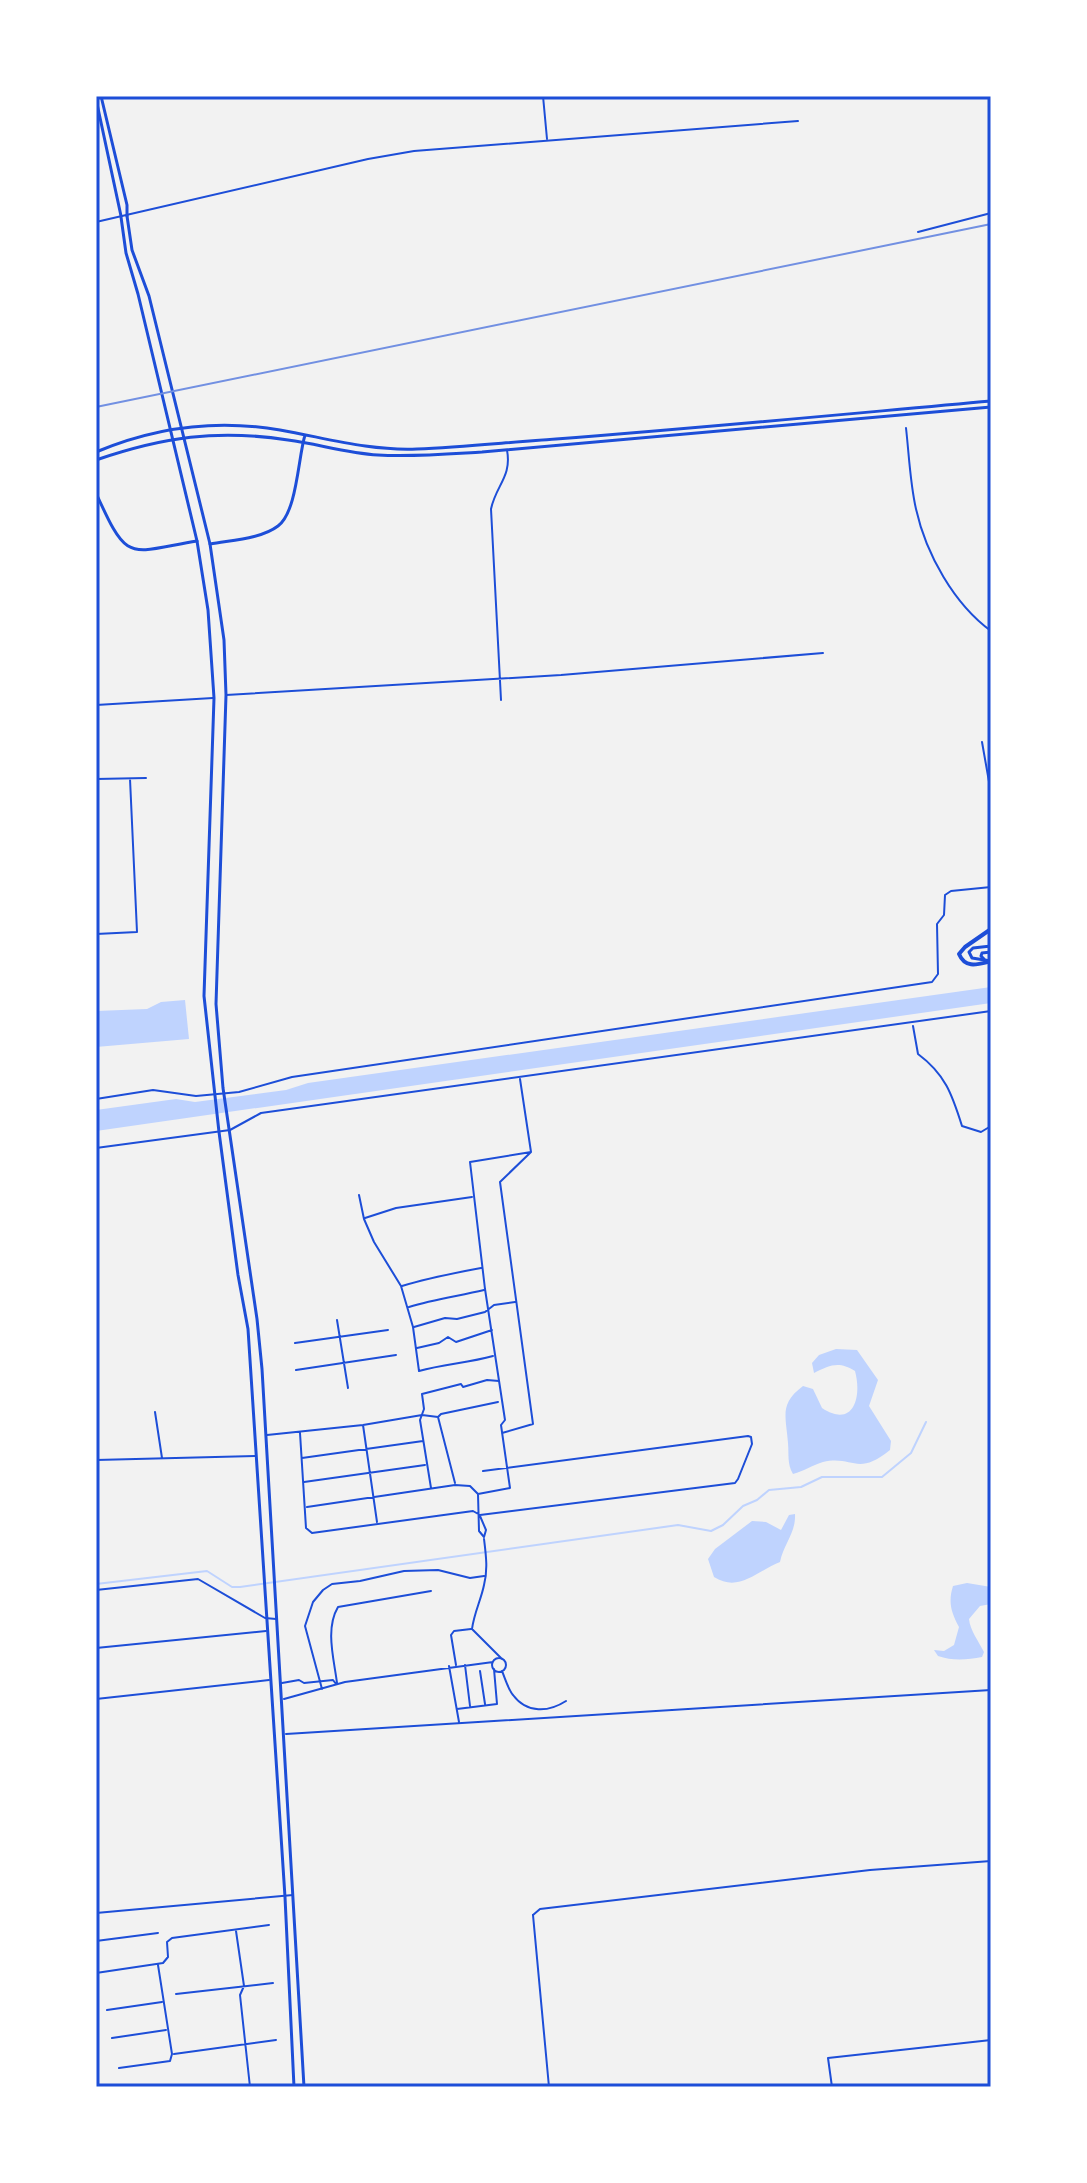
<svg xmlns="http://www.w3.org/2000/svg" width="1087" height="2183" font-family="'Noto Sans',sans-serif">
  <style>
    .water { fill: #bfd3fe }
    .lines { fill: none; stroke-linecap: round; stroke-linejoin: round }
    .stream { stroke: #bfd3fe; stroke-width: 2 }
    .minor { stroke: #1d4ed8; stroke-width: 2 }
    .tertiary { stroke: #1d4ed8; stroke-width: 2 }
    .secondary { stroke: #1d4ed8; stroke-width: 3 }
    .primary { stroke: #1d4ed8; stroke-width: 3 }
    .motorway { stroke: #1d4ed8; stroke-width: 4 }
    .rail { stroke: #7290e2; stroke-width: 2 }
    .neatline { fill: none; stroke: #1d4ed8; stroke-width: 3 }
  </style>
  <rect width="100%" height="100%" fill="#f2f2f2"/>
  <path class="water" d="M 991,987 L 991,1003 L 96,1131 L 96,1110 L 176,1099 L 195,1102 L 286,1090 L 308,1083 Z
    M 185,1000 L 189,1039 L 96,1047 L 96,1011 L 147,1009 L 161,1002 Z
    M 836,1349 L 857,1350 L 878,1380 L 869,1406 L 891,1441 L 890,1450 C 857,1477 853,1455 823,1462 C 813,1465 804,1471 793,1474 C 787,1464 789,1454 788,1443 C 786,1416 779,1404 803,1386 L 813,1389 L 822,1408 C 854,1429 862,1396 855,1371 C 839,1361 830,1365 814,1373 L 812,1363 L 819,1355 Z
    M 795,1514 C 796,1533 784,1543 780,1562 C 757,1571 739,1593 714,1577 L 708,1559 L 715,1549 L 752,1521 L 766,1522 L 781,1530 L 789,1515 Z
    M 967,1583 L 991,1587 L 991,1604 L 980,1606 L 969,1619 C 970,1630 979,1642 984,1652 L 982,1657 C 967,1660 952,1661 938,1656 L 934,1650 L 944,1651 L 954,1645 L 959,1627 C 951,1612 948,1602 953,1586 Z"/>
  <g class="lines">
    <path class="stream" d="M 96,1584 L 207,1571 L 232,1587 L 240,1587 L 678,1525 L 711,1531 L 723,1525 L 743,1506 L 757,1500 L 769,1490 L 801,1487 L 822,1477 L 882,1477 L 911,1453 L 926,1422"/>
    <path class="minor" d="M 543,96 L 547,139
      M 918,232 L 991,213
      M 906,428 C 909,454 910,483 916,509 C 926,554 954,604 991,631
      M 226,695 L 561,675 L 823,653
      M 501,700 L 491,509 C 496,485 512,477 507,450
      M 96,705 L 213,698
      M 982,742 L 991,793
      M 96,779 L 146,778
      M 96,934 L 137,932 L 130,779
      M 913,1026 L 918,1054 C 945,1074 952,1094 962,1126 L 981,1132 L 991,1126
      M 96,1099 L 153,1090 L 196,1096 L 239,1092 L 292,1077 L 932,982 L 938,974 L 937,924 L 944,915 L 945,895 L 951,891 L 991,887
      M 96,1148 L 230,1130 L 261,1113 L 991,1011
      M 359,1195 L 364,1219 L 374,1242 L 401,1286 L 413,1327 L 419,1371 C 444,1364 468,1363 493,1356
      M 365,1218 L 396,1208 L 472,1197
      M 402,1286 C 428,1278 454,1273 481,1268
      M 409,1307 C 434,1299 459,1296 484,1290
      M 337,1320 L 348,1388
      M 414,1327 L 445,1318 L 457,1319 L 485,1312 L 494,1305 L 515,1302
      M 295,1343 L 388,1330
      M 417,1348 L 439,1343 L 448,1337 L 456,1342 L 492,1330
      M 296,1370 L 396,1355
      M 155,1412 L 162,1458
      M 363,1425 L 377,1522
      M 300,1433 L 306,1528 L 312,1533 L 473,1511 L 480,1515 L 735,1483 L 738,1479 L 752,1444 L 751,1437 L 748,1436 L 483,1471
      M 502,1433 L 533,1424 L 500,1182 L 531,1152 L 520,1079
      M 267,1435 L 363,1425 L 422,1415 L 438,1417
      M 302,1458 L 423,1441
      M 96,1460 L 255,1456
      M 304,1482 L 425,1465
      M 455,1483 L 438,1417 L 441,1414 L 498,1402
      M 431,1488 L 420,1420 L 424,1409 L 422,1394 L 461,1384 L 463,1387 L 487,1380 L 499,1381
      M 478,1494 L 510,1488 L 501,1425 L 505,1420 L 485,1289 L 470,1162 L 531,1152
      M 307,1507 L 455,1485 L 470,1486 L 478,1494 L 479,1531 L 484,1537 L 486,1530 L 480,1516
      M 484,1539 C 486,1555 488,1570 484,1585 C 481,1600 474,1613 472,1629 L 502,1659
      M 96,1648 L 266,1631
      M492 1665a7 7 0 1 1 14 0a7 7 0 1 1-14 0Z
      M 456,1665 L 451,1635 L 454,1631 L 471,1629
      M 465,1665 L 470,1706
      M 449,1666 L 459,1722
      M 480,1671 L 485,1704
      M 502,1671 C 505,1678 508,1689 513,1695 C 527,1714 549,1712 566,1701
      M 282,1683 L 299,1680 L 304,1683 L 333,1680 L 336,1684
      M 337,1683 C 334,1659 325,1629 338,1607 L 431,1591
      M 322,1689 L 305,1626 L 313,1602 L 323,1590 L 332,1584 L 360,1581 L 404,1571 L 438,1570 L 470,1578 L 484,1576
      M 96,1699 L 269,1680
      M 284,1699 L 345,1682 L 493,1662
      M 457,1709 L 497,1704 L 494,1669
      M 286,1734 L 991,1690
      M 96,1913 L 293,1895
      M 533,1915 L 540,1909 L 870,1870 L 991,1861
      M 236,1931 L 244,1986 L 240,1995 L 250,2087
      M 96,1941 L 158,1933
      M 96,1973 L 163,1963 L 168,1957 L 167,1942 L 172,1938 L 269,1925
      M 176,1994 L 273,1983
      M 107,2010 L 162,2002
      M 112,2038 L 166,2030
      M 96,2046 L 97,2046
      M 174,2054 L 276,2040
      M 119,2068 L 170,2061 L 172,2054 L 158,1965
      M 96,2070 L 98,2070
      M 832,2087 L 828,2058 L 991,2040"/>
    <path class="tertiary" d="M 96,222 L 368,159 L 414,151 L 798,121
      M 96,1590 L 198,1579 L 265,1618 L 276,1619
      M 533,1915 L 549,2087"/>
    <path class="secondary" d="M 101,96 L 127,205 L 127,216
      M 96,99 L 121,216
      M 96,452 C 155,427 216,419 280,430 C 326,438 369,451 417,449 C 464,447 510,442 556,439 C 701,428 846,414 991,401
      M 96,460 C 163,437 217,429 288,440 C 318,444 347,453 378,455 C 413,457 448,454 482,452 L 991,407
      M 96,493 C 128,564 127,553 197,541
      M 210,544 C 231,540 261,539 278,526 C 297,512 298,458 305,435"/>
    <path class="primary" d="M 127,216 L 132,250 L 149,296 L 210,544 L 224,640 L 226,695 L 216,1004 L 223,1088 L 257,1319 L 262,1369 L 304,2087
      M 121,217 L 126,253 L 138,294 L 197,541 L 208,610 L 214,698 L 204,996 L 219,1132 L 238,1275 L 248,1329 L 285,1897 L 294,2087
      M 991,946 L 973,948 L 969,952 L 972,958 L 991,961
      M 985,960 L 981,956 L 982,953 L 991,952"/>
    <path class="motorway" d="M 988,962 C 976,965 965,968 959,954 L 965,947 L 991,929"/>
    <path class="rail" d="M 96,407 L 991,224"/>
  </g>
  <rect width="1087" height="2183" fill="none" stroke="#ffffff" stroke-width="196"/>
  <rect x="98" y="98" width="891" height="1987" class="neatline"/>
</svg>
